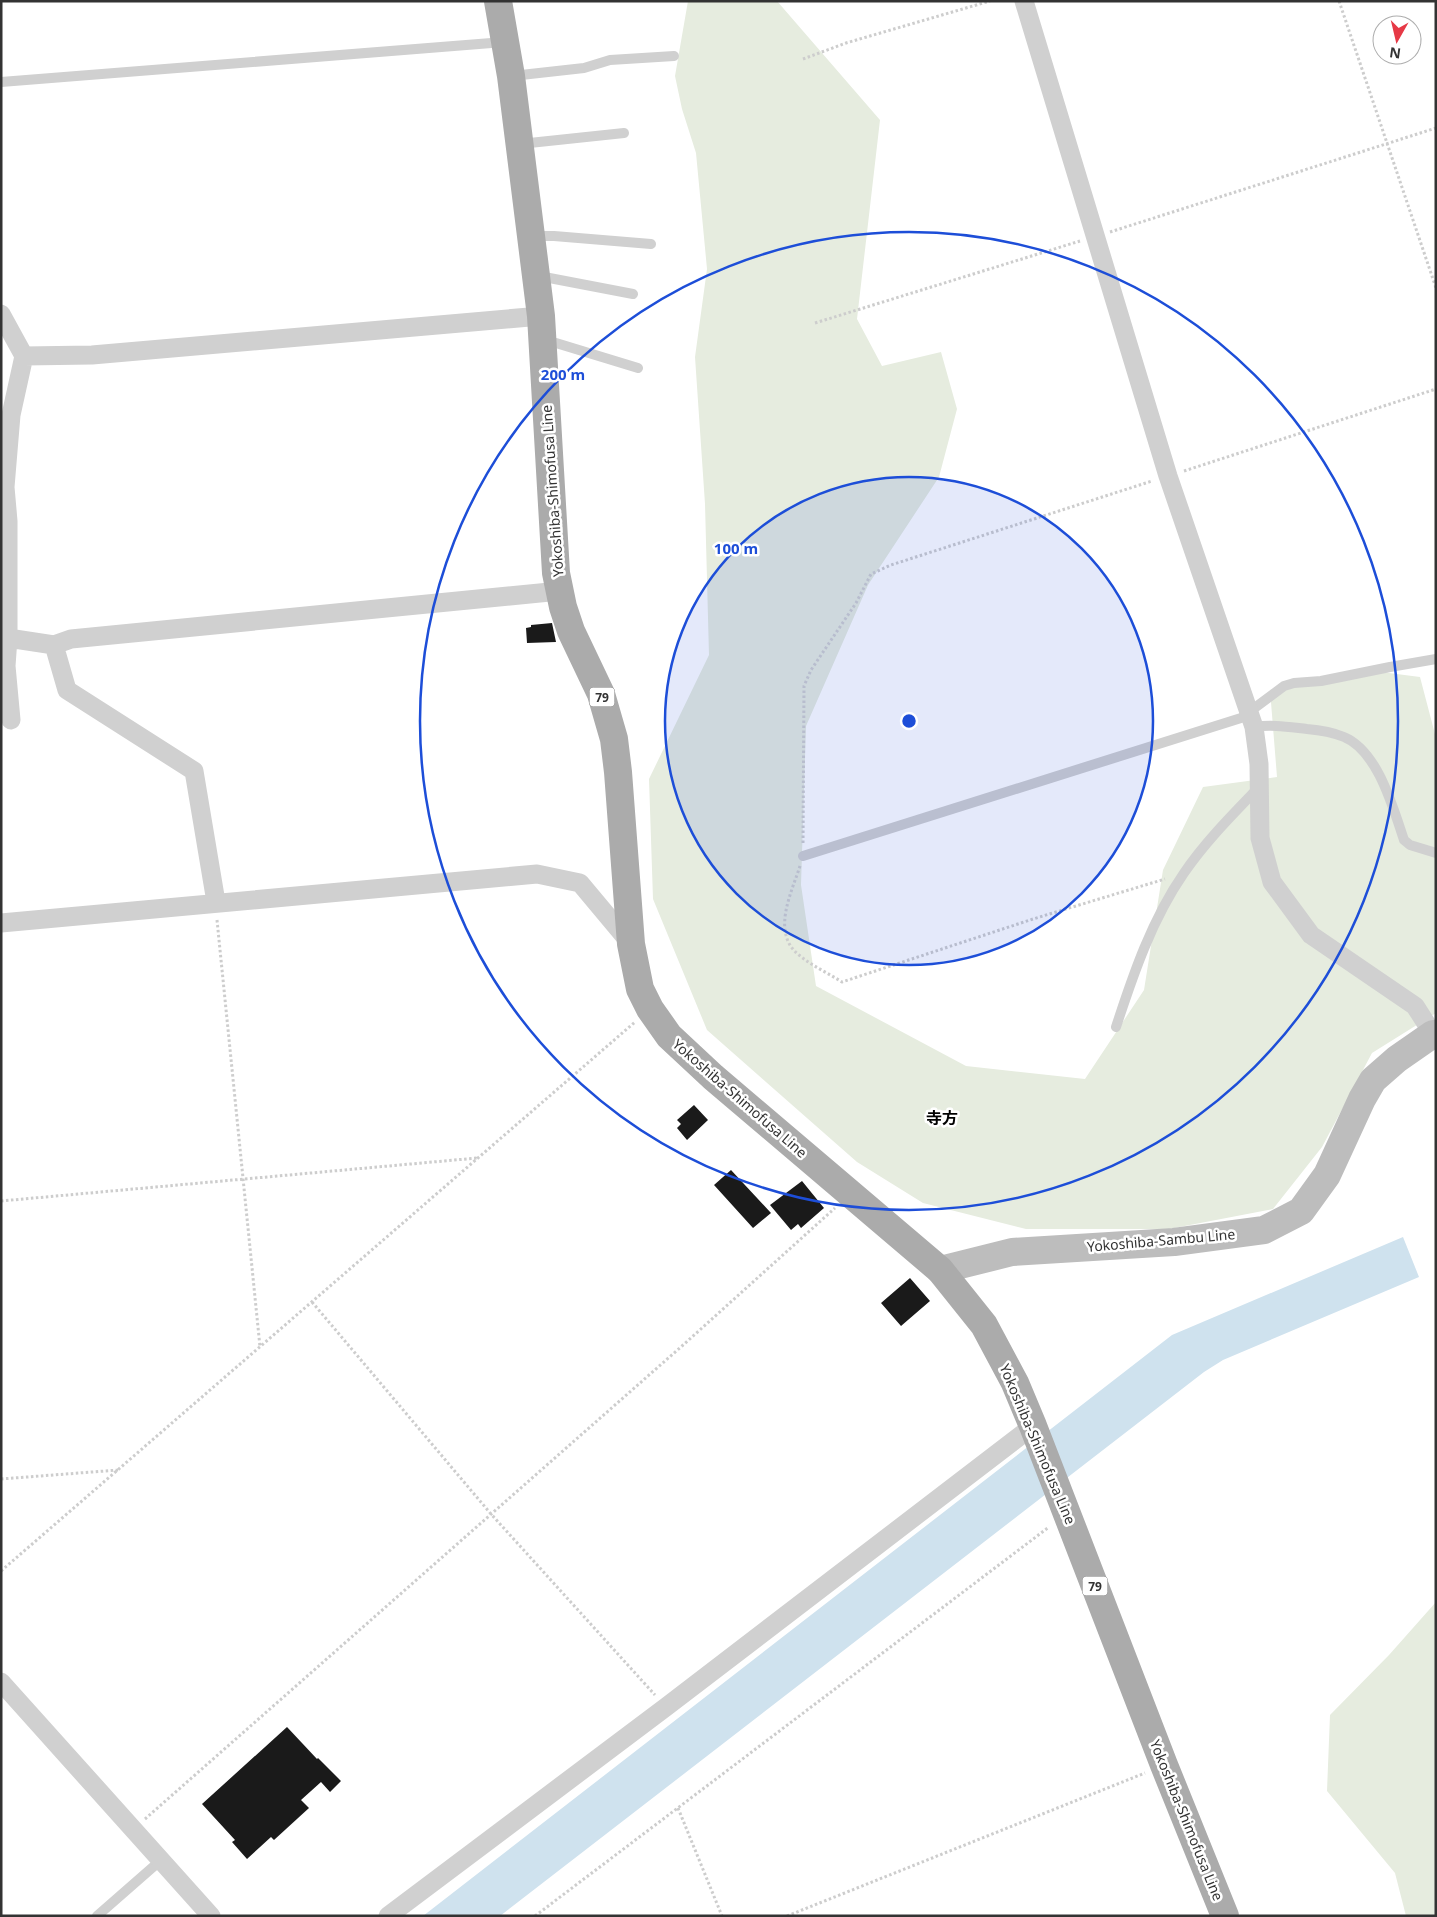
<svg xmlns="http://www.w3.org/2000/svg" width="1437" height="1917" font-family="'Noto Sans','Noto Sans JP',sans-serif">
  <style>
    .green { fill: #e6ecdf }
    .water { fill: #cfe2ee }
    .building { fill: #1a1a1a }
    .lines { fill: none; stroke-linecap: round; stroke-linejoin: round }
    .path { stroke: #cdcdcd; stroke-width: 3; stroke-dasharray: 2.5 2.5; stroke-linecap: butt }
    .lane { stroke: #d0d0d0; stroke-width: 10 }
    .street { stroke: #d0d0d0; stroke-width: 19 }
    .secondary { stroke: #bdbdbd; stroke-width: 28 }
    .primary { stroke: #ababab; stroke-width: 28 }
    .ring { fill: none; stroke: #1d4ed8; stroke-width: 2.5 }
    .labels { text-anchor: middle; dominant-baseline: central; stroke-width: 5; stroke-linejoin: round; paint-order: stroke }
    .shield { fill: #fff; stroke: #707070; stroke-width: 1 }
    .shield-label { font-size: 12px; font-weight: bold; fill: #333 }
    .street-label { font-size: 14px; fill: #333; stroke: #fff }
    .quarter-label { font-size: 16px; font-weight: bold; fill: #000; stroke: #fff }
    .centre { fill: #1d4ed8; stroke: #fff; stroke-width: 2.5 }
    .ring-label { font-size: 15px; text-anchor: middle; font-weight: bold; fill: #1d4ed8; stroke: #fff; stroke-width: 5; stroke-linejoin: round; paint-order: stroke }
  </style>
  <rect width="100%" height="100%" fill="#fff"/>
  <path class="green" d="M 688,1 L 777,1 L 880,120 L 857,319 L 882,366 L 941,352 L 957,409 L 939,477 L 868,585 L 806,726 L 801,885 L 816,986 L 966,1066 L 1085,1079 L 1144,990 L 1163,870 L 1203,787 L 1277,777 L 1270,690 L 1358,669 L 1420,677 L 1436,738 L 1436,1013 L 1372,1053 L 1322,1147 L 1273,1209 L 1169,1229 L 1026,1229 L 923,1203 L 857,1162 L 707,1030 L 653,899 L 649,779 L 709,655 L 705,504 L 695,357 L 707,269 L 696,153 L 682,109 L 675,76 Z
    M 1436,1602 L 1436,1916 L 1406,1916 L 1395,1873 L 1327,1791 L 1330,1715 L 1389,1655 Z"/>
  <path class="water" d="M 1403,1237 L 1419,1277 L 1223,1360 L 1204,1372 L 500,1916 L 423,1916 L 1172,1335 Z"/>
  <path class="building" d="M 552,623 L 556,642 L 527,643 L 526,628 L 531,627 L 531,625 Z
    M 694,1105 L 708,1120 L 687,1140 L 677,1128 L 681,1124 L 677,1120 Z
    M 731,1170 L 771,1213 L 753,1228 L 714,1185 Z
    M 802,1181 L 824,1208 L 801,1228 L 798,1224 L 791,1230 L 770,1205 Z
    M 910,1278 L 930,1301 L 901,1326 L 881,1303 Z
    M 287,1727 L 317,1759 L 318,1758 L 341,1781 L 330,1792 L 321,1782 L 301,1800 L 309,1808 L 274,1840 L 271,1837 L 247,1859 L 232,1842 L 235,1840 L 202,1804 Z"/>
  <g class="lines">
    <path class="path" d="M 1339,1 L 1436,288
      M 803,59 L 846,43 L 990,1
      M 1110,232 L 1436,128
      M 815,323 L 1080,241
      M 1184,471 L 1436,389
      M 803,843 L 804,686 L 811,670 L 856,603 L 871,574 L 891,565 L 1152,481
      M 800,866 C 791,894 771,933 799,955 C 812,966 828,973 842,982 L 1033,919 L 1165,879
      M 217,920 L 260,1347
      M 1,1201 L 477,1158
      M 312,1302 L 491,1514 L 655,1695
      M 1,1479 L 118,1470
      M 1,1571 L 635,1022
      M 678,1808 L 722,1916
      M 145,1819 L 682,1346 L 835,1208
      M 535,1916 L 1049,1527
      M 787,1916 L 1145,1773"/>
    <path class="lane" d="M 512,76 L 584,68 L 610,60 L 674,56
      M 1,82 L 504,42
      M 520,144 L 624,133
      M 532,236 L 554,236 L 651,244
      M 539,276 L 633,294
      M 543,343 L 556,343 L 638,368
      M 1254,727 C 1272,724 1289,727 1307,729 C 1319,730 1332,732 1344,737 C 1378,751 1393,808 1404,840 L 1410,845 L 1436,853
      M 803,856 L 1241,718 L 1284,686 L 1294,683 L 1321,681 L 1390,667 L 1436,659
      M 1116,1027 C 1133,975 1152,919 1184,873 C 1205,842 1233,814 1259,787
      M 97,1916 L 161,1860"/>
    <path class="street" d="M 1024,1 L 1168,476 L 1254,727 L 1259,764 L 1260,838 L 1272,882 L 1311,935 L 1415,1006 L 1433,1034
      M 1,314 L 24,356 L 11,415 L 5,487 L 8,521 L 8,638 L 54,645 L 67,690 L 194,771 L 216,902
      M 24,356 L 92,355 L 541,316
      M 8,638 L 6,666 L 11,720
      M 54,645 L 71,639 L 560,591
      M 1,923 L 537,874 L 580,883 L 631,944
      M 1,1682 L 211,1916
      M 388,1916 L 666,1707 L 1033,1426"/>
    <path class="secondary" d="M 940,1270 L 1012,1252 L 1174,1242 L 1264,1230 L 1301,1211 L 1327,1175 L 1362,1099 L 1373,1080 L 1397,1059 L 1433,1034 L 1436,1034"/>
    <path class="primary" d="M 498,1 L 511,76 L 541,316 L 556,573 L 563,607 L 571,631 L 601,694 L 614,739 L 618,772 L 631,944 L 640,989 L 650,1009 L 669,1036 L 713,1077 L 940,1270 L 984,1325 L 1015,1383 L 1033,1426 L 1164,1765 L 1225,1916"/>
  </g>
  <circle cx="909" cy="721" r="244" fill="#1d4ed8" fill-opacity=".12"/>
  <g class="ring">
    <circle cx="909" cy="721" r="244"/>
    <circle cx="909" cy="721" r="489"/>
  </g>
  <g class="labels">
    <g class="shield">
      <rect x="589.5" y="687.5" width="25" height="19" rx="4"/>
      <rect x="1082.5" y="1576.5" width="25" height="19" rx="4"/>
    </g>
    <g class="shield-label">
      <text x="602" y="697">79</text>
      <text x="1095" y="1586">79</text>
    </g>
    <g class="street-label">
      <text transform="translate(552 491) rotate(-94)">Yokoshiba-Shimofusa Line</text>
      <text transform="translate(740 1098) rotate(41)">Yokoshiba-Shimofusa Line</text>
      <text transform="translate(1161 1240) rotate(-5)">Yokoshiba-Sambu Line</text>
      <text transform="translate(1038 1444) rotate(67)">Yokoshiba-Shimofusa Line</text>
      <text transform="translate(1187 1820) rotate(68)">Yokoshiba-Shimofusa Line</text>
    </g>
    <g class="quarter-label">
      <text x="942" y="1118">寺方</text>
    </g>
  </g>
  <circle cx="909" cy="721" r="8" class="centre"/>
  <g class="ring-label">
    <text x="563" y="380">200 m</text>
    <text x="736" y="554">100 m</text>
  </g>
  <rect width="1437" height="1917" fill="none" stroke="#333333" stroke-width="5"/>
  <g transform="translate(1397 40) rotate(188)"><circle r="24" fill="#ffffff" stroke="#adadad"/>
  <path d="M0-4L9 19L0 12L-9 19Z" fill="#e63946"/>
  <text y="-8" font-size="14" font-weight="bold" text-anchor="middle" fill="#333333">N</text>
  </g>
</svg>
